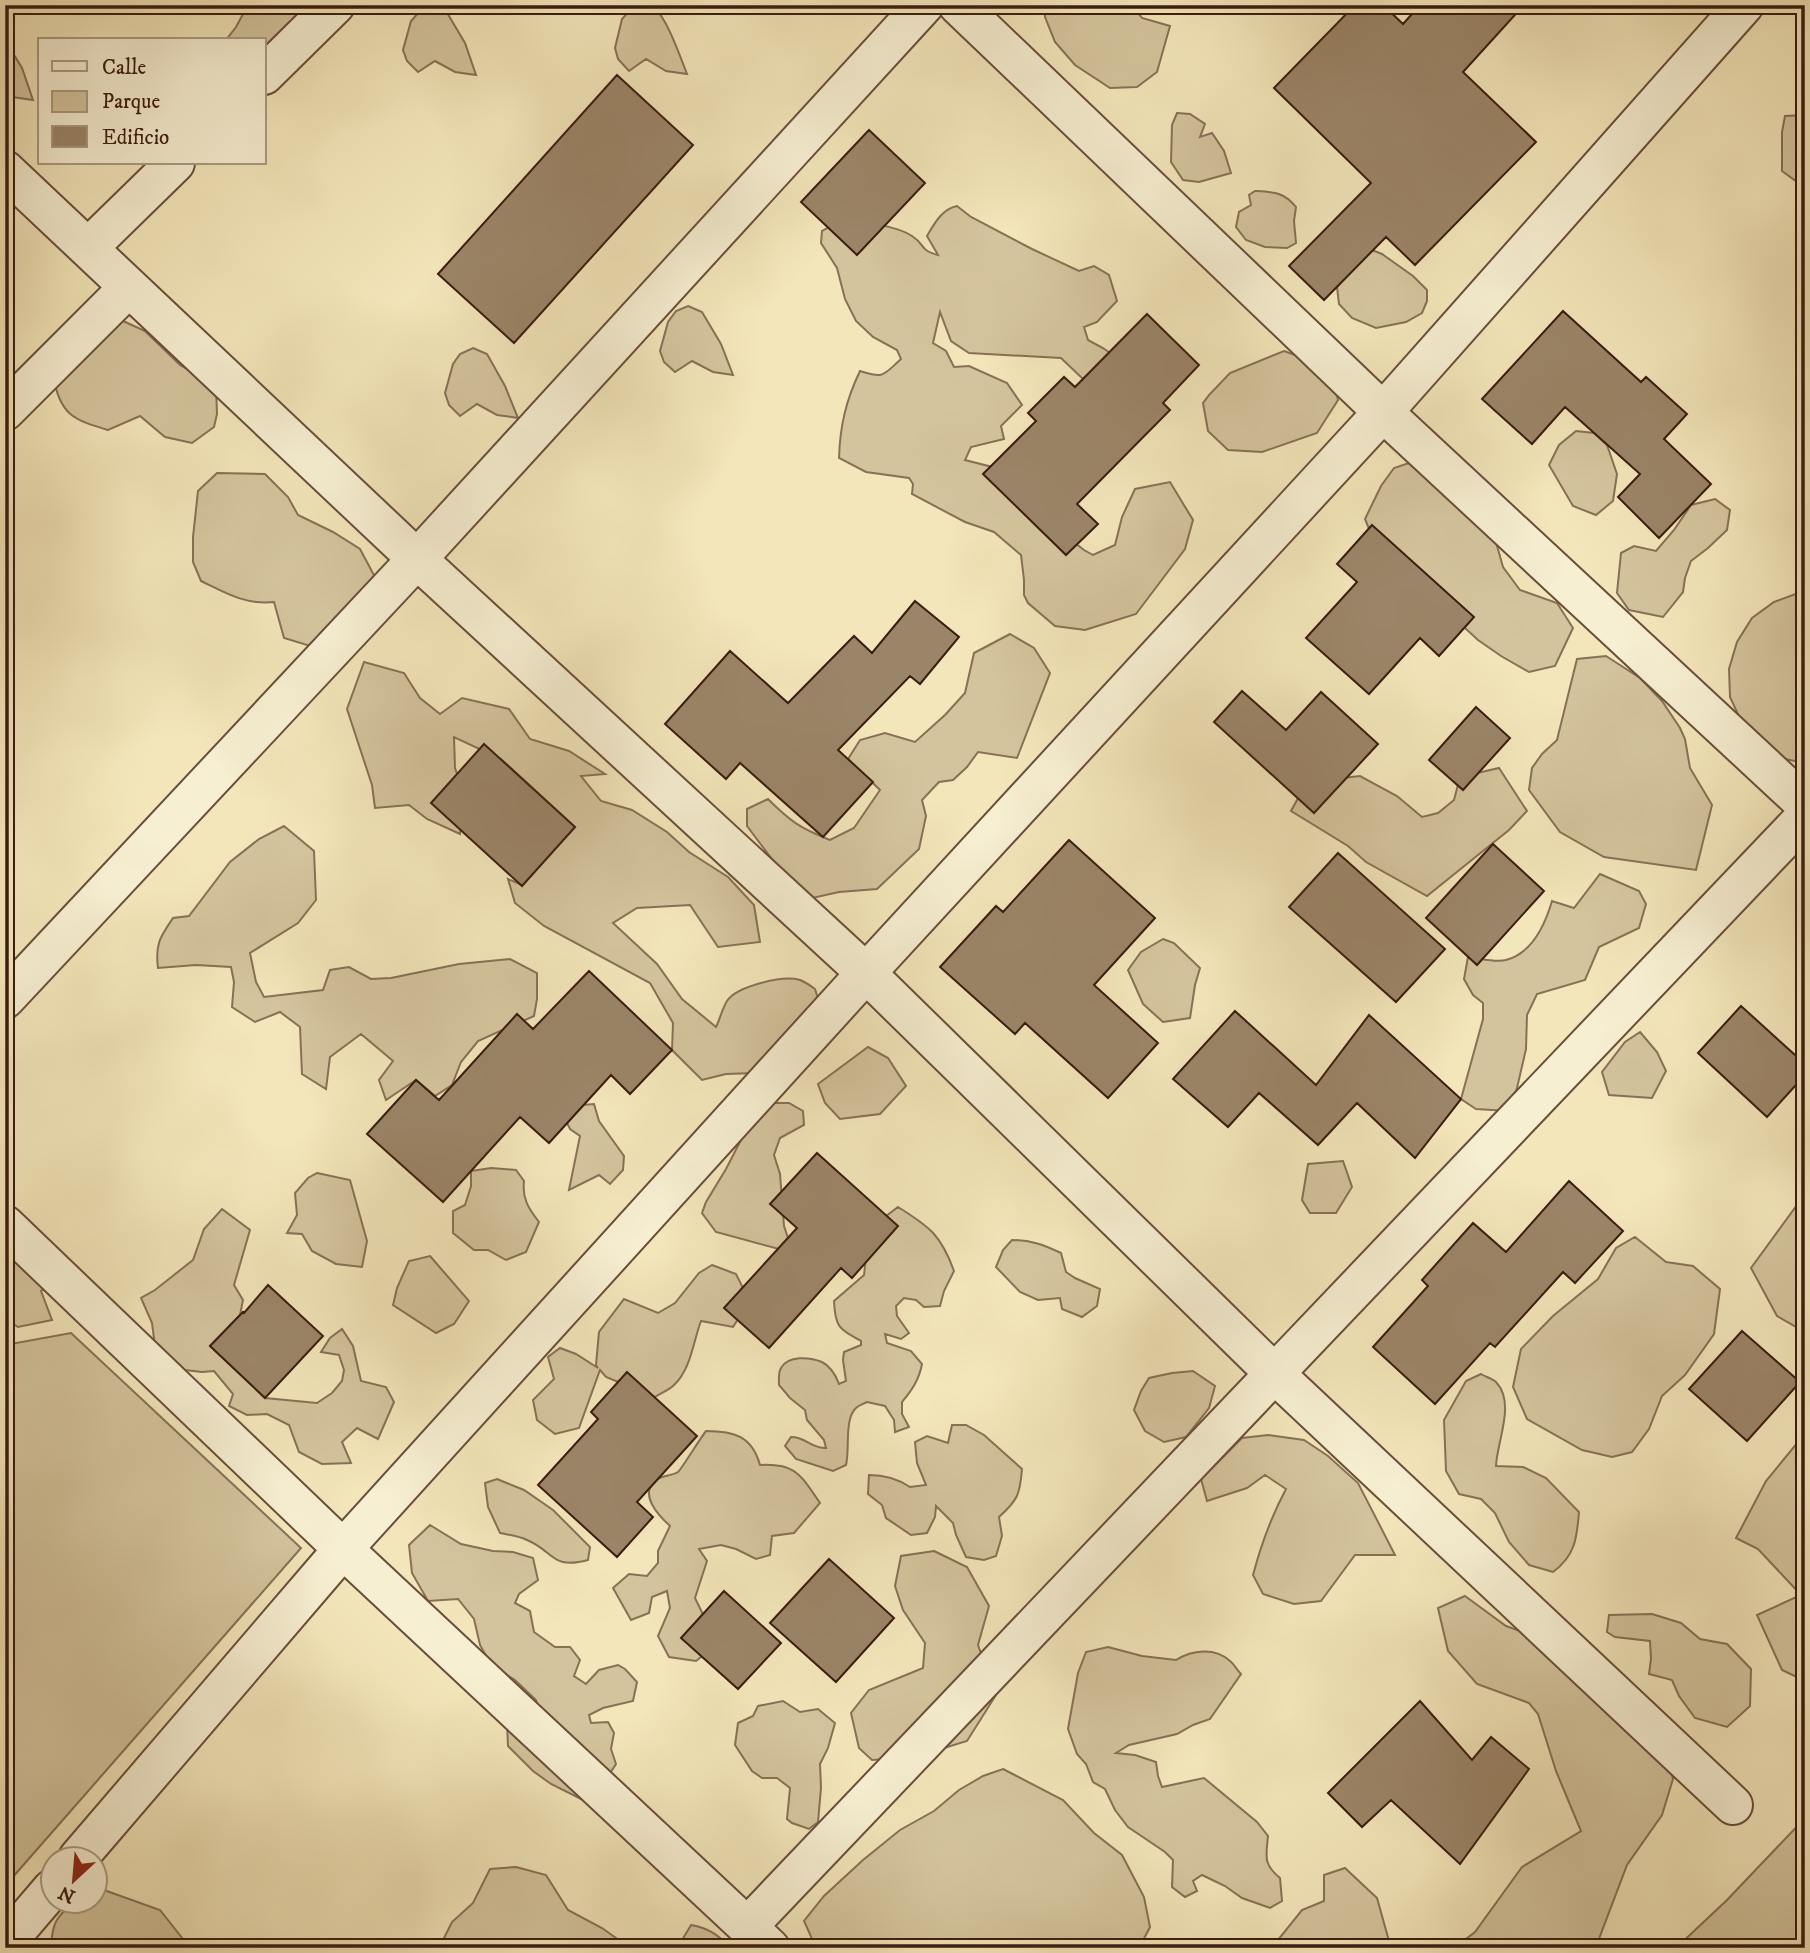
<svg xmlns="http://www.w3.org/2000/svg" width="1810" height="1953" font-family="'IM FELL DW Pica',serif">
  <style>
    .green { fill: #d4c49d; stroke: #887056; stroke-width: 2 }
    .building { fill: #9b8568; stroke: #3b1c0f; stroke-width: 2 }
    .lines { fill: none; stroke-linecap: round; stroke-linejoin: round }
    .street-casing { stroke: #694e3a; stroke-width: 42 }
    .street { stroke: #f7efd2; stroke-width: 38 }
  </style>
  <rect width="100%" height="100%" fill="#f3e6ba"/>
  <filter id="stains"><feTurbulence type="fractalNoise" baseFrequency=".00286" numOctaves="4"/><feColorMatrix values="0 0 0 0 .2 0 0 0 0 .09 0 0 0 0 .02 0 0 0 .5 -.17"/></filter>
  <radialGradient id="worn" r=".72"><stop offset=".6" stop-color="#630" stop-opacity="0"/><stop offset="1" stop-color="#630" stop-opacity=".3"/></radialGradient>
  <path class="green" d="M 248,5 L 333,5 L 264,67 L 264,40 L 226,40 L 236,27 Z
    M 432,5 L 446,11 L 465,43 L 476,75 L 455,72 L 435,61 L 418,72 L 407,61 L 403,50 L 411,21 L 420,11 Z
    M 639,5 C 644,5 650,5 655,9 C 667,18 681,59 687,74 L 666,71 L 646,59 L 629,71 L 618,59 L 615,48 L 622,19 L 630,10 Z
    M 1044,5 L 1132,5 L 1142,18 L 1170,26 L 1157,72 L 1137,87 L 1110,88 L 1075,65 L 1055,42 L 1045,17 Z
    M 5,40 L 22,68 L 33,100 L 12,97 L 5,93 Z
    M 1177,113 L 1190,114 L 1205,124 L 1200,137 L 1212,133 L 1224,151 L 1231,173 L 1199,182 L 1183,180 L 1171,162 L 1172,125 Z
    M 1805,115 L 1805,196 L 1797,182 L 1782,171 L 1782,132 L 1785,116 Z
    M 1255,191 C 1274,192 1284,192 1296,207 L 1294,221 L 1296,243 L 1287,248 L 1265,247 L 1246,240 L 1236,227 L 1239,212 L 1251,205 L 1249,195 Z
    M 957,206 L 971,217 L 1032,249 L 1079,271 L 1094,266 L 1109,275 L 1117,301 L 1097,322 L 1084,327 L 1088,340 L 1103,348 L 1113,355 L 1084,380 L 1061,358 L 969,353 L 951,341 L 940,312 L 933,343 L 946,351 L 954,367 L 969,366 L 1007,383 L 1022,405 L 1001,426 L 1004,439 L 971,447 L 965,460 L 1004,470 L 1056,528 L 1084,550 L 1093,555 L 1115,545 L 1122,517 L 1135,489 L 1170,482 L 1193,520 L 1185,549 L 1136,614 L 1085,630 L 1055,626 L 1028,603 L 1024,595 L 1024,580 L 1021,555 L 994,532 L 965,522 L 912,494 L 913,484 L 909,478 L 866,472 L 839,458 C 840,426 846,400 860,371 C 885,379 883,375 901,359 L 897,350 L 873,337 L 856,321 L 845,299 L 837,268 L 821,243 L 822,231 C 828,228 835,223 842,221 C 858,219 899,227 912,236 C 926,245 919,250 938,255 L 927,236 C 934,224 942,209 957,206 Z
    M 1367,248 L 1382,254 L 1413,276 L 1427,290 L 1427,301 L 1422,313 L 1406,322 L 1376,328 L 1352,318 L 1339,304 L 1337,287 Z
    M 688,306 L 702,312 L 721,344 L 733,375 L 713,372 L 692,361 L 675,372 L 664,362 L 660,351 L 668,322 L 676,311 Z
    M 121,320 L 145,331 L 180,365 L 216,386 L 217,414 L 214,427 L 192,443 L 165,437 L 140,416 L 108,430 C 78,421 62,417 55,384 Z
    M 473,348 L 487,354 L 505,386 L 518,418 L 497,415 L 477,404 L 460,416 L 449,405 L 445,393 L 453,364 L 460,354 Z
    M 1284,351 L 1306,359 L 1333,378 L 1338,400 L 1317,433 L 1262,452 L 1228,450 L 1208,431 L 1203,403 L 1210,394 L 1230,373 Z
    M 1576,431 L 1594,433 L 1607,445 L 1617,474 L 1613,501 L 1596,515 L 1573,506 L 1549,465 L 1559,445 Z
    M 1409,463 L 1423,464 L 1492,528 L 1503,567 L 1520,590 L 1557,603 L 1573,628 L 1555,666 L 1529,672 L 1501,656 L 1478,640 L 1376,546 L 1365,519 L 1381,486 L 1394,468 Z
    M 217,473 L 265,474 L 288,497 L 298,515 L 333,532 L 360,549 L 383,592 L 320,649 L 284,638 L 274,602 C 245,605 226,593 201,581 L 193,562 L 193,537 L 198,491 Z
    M 1715,499 L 1730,510 L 1727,530 L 1708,548 L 1691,561 L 1685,578 L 1683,592 L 1663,617 L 1629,610 L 1617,593 L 1621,553 L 1634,546 L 1656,551 L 1674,530 L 1691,505 Z
    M 1801,592 L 1805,592 L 1805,763 L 1785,759 L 1742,723 L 1730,697 L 1729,669 L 1737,642 L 1752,618 L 1774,602 Z
    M 1010,634 L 1034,648 L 1050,673 L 1017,758 L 978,752 L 967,767 L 953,780 L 939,782 L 922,800 L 926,816 L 919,849 L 877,889 L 839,892 L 808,899 L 793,887 L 747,826 L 747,809 L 768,799 C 791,822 800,828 830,840 L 854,828 L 880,790 L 848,759 L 860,740 L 885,733 L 915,742 L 945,715 L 965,693 L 974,653 Z
    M 1606,656 L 1640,678 L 1662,701 L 1680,728 L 1685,739 L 1690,768 L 1712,805 L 1696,870 L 1604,857 L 1560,832 L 1529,790 L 1532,768 L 1542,754 L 1557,740 L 1577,659 Z
    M 364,662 L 404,673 L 420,698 L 440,714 L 462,698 L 509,709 L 530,739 L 569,751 L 605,774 L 581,776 L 601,801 L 632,810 L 667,832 L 689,852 L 728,877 L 754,905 L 760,942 L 718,947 L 690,905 L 637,908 L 613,923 L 657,964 L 682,999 L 716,1027 C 720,1019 722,1009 727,1001 C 737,986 783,975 800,980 C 805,982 811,986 815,989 L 821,1008 L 755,1073 L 726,1074 L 702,1080 L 672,1050 L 673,1023 L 650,983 L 544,926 L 515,903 L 508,879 L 522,885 L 575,827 L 501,759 L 454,737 L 455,768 L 465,796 L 460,834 L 427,819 L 409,805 L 375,808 L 372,785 L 347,709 Z
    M 1499,768 L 1527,811 L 1509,830 L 1427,896 L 1366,862 L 1348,846 L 1291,811 L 1307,782 L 1360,776 L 1397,796 L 1422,817 L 1438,813 L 1454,800 L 1460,777 Z
    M 284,826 L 314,851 L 316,900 L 298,923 L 250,953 L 256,982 L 264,997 L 323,990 L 330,970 L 349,967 L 371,979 L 391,978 L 459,964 L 510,959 L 537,973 L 537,999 L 534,1016 L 478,1041 L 461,1062 L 452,1085 L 435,1096 L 416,1080 L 386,1100 L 379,1080 L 393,1061 L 361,1034 L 330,1057 L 326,1089 L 302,1074 L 300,1027 L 280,1012 L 255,1022 L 232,1007 L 234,982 L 231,967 L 196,965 L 158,968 C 155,944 160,937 173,918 L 189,916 L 230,862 L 259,839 Z
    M 1600,874 L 1639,891 L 1646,904 L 1639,928 L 1599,947 L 1585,980 L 1537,994 L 1527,1015 L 1526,1049 L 1517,1088 L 1508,1111 L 1476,1109 L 1461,1099 L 1483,1019 L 1483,1003 L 1473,995 L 1464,979 L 1468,957 C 1479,958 1496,963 1506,960 C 1532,953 1545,925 1552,901 L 1574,908 Z
    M 1163,939 L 1174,943 L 1200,968 L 1195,985 L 1190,1018 L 1163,1022 L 1143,1004 L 1128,970 L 1141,952 Z
    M 1640,1032 L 1657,1052 L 1666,1071 L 1652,1098 L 1609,1095 L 1602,1072 L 1625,1042 Z
    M 868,1047 L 888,1058 L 906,1086 L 880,1114 L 840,1119 L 825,1103 L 818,1084 Z
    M 771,1103 L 789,1103 L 803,1111 L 804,1125 L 780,1138 L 774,1155 L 780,1174 L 784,1226 L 790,1244 L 779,1249 L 716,1232 L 702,1213 L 706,1202 L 726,1169 L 743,1136 Z
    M 594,1104 L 599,1121 L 624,1156 L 623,1170 L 610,1184 L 599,1175 L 569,1190 L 580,1136 L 570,1129 L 567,1123 L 582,1105 Z
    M 1343,1161 L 1352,1187 L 1336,1213 L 1310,1213 L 1302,1200 L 1308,1164 Z
    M 491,1168 L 516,1170 L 524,1181 C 522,1198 528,1208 539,1222 L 526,1252 L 506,1260 L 488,1250 L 474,1250 L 453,1233 L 453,1211 L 465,1205 L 471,1186 L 471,1171 Z
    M 317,1173 L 350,1180 L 367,1241 L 362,1267 L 336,1264 L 312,1251 L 302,1234 L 287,1233 L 297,1215 L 295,1193 L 308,1178 Z
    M 1805,1194 L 1805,1332 L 1777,1316 L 1751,1268 Z
    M 898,1207 C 930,1227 941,1235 954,1271 L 944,1291 L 940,1306 L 924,1307 L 916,1300 L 904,1298 L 896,1306 L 897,1316 L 909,1333 L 901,1339 L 885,1334 L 887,1343 L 911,1351 L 922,1364 C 919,1380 912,1390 902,1402 L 902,1414 L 909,1427 L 895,1432 L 894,1420 L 885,1406 L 867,1402 C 863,1404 859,1405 856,1408 C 844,1419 850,1449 846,1465 L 833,1471 L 796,1459 L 785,1446 L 791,1437 C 806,1437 810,1448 826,1448 L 824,1440 L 807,1420 L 805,1410 L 790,1398 L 779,1385 C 779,1379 778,1373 781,1368 C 788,1355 810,1357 822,1362 C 830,1366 836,1376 839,1384 L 846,1381 L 843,1360 L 844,1352 L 861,1345 L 861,1341 C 839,1329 835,1327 834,1301 L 864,1275 L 869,1229 Z
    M 222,1209 L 250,1230 L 234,1285 L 243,1300 L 240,1315 L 210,1346 L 265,1398 L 317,1403 L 332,1393 L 342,1381 L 344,1370 L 339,1355 L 321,1352 L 330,1338 L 342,1329 L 353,1346 L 361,1381 L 386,1387 L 394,1402 L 378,1439 L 357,1428 L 342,1442 L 351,1463 L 322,1464 L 299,1452 L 289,1425 L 267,1414 L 247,1415 L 229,1406 L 233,1394 L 214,1371 L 202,1372 L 176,1369 L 156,1354 L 152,1323 L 141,1298 L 155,1290 L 193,1260 L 204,1229 Z
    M 1635,1237 L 1666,1262 L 1693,1266 L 1720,1289 L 1714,1334 L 1685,1375 L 1662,1396 L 1649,1429 L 1632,1452 L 1612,1457 L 1582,1450 L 1527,1419 L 1513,1387 L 1521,1349 L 1553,1316 L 1598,1279 L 1616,1248 Z
    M 5,1240 L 68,1274 L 41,1291 L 52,1320 L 18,1327 L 5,1319 Z
    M 1012,1240 C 1031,1240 1044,1245 1061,1253 L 1066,1272 L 1075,1278 L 1100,1289 L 1097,1306 L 1082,1317 L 1062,1309 L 1060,1298 L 1038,1300 L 1020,1292 L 996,1267 L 1003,1250 Z
    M 430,1256 L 469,1301 L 454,1324 L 436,1333 L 393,1305 L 397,1288 L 409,1261 Z
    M 712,1265 L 736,1274 L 747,1296 L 742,1313 L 733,1327 L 701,1321 C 693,1342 691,1369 674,1385 C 669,1390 661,1393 655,1397 L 606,1377 L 600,1370 L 579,1428 L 555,1434 L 537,1420 L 533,1400 L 554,1379 L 548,1357 L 560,1348 L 576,1354 L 598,1368 L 596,1365 L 599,1332 L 624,1299 L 658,1313 L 675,1303 L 699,1273 Z
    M 71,1333 L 301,1548 L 5,1886 L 5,1345 Z
    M 1193,1371 L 1215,1386 L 1209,1408 L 1186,1437 L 1164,1442 L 1145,1431 L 1134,1410 L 1141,1391 L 1149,1378 L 1172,1373 Z
    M 1481,1374 C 1486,1377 1493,1379 1496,1382 C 1516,1403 1497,1441 1496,1466 L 1523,1467 L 1546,1478 L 1579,1512 C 1577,1538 1575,1556 1553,1572 L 1529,1565 L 1509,1542 L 1495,1513 L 1481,1499 L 1459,1494 L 1446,1471 L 1444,1420 L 1466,1381 Z
    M 952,1425 L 966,1425 L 984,1435 L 1022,1469 C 1020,1494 1018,1500 999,1517 L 1002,1536 L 996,1556 L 984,1560 L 966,1557 L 956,1535 L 953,1523 L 936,1506 L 935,1517 L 927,1533 L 911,1535 L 886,1518 L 882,1505 L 868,1494 L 869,1475 C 884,1475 898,1479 910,1487 L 926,1485 L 917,1463 L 915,1442 L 927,1436 L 948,1443 Z
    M 706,1431 C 734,1431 752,1436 760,1465 C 797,1463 801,1476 820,1503 L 794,1533 L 772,1536 L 770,1555 L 756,1559 L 736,1549 L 721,1545 L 699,1549 L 707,1561 L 695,1598 L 711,1631 L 711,1649 L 696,1661 L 669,1657 L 658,1636 L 670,1608 L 667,1591 L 652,1597 L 649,1613 L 631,1620 L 613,1588 L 629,1574 L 647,1576 L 658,1563 L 658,1551 L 670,1526 C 659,1516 638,1494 656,1480 C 662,1475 672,1476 678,1472 C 681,1470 701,1437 706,1431 Z
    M 1805,1431 L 1805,1681 L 1782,1670 L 1757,1615 L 1801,1595 L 1758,1549 L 1736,1538 L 1766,1481 L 1803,1436 Z
    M 1268,1435 L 1304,1440 L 1328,1456 L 1358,1483 L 1395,1555 L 1355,1555 L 1321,1601 L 1294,1604 L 1263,1594 L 1253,1575 C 1261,1545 1271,1517 1286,1489 L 1265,1475 L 1247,1488 L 1207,1501 L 1201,1479 L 1242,1438 Z
    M 497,1479 L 524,1490 L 553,1510 L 590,1547 L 588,1560 C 551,1570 554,1551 527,1540 C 519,1536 509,1535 500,1533 L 488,1507 L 485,1483 Z
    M 430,1525 L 461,1544 L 493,1551 L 513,1552 L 533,1558 L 538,1580 L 519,1594 L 515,1603 L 530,1611 L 534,1632 L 555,1647 L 570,1647 L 580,1660 L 574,1676 L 586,1684 L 599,1670 L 618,1665 L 625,1669 L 637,1682 L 633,1701 L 603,1708 L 589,1715 L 591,1723 L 608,1722 L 614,1733 L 611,1749 L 616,1764 L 606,1779 L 583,1800 L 551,1784 L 533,1771 L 508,1746 L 507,1724 L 541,1715 L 536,1700 L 515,1680 L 491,1665 L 480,1645 L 474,1619 L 458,1599 L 428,1601 L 412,1573 L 409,1545 Z
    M 934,1551 L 967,1567 L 989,1606 L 978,1645 L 996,1695 L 967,1741 L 915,1757 L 872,1760 L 859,1748 L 851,1713 L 869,1690 L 923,1668 L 925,1643 L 903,1610 L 895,1586 L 901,1556 Z
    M 1465,1596 L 1506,1626 L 1526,1633 L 1661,1728 L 1673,1779 L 1662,1815 L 1627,1865 L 1597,1944 L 1594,1948 L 1454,1948 L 1475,1932 L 1522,1867 L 1581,1831 L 1556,1771 L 1538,1714 L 1529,1703 L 1477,1684 L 1448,1651 L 1438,1608 Z
    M 1652,1614 L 1681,1623 L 1700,1639 L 1727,1644 L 1751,1669 L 1750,1706 L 1727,1727 L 1695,1718 L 1679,1696 L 1672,1680 L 1649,1674 L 1651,1659 L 1650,1641 L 1615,1637 L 1607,1632 L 1609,1615 Z
    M 1108,1647 L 1142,1656 L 1176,1660 C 1192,1650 1215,1647 1230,1661 C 1234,1664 1237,1670 1241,1674 L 1210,1719 L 1193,1725 L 1177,1734 L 1129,1745 L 1116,1753 L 1135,1755 L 1156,1762 L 1158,1776 L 1162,1787 L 1204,1778 L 1257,1822 L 1268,1836 C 1266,1857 1263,1864 1280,1878 L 1282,1901 L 1270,1908 L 1242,1898 L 1225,1886 L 1202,1875 L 1193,1881 L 1197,1891 L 1185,1897 L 1172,1887 L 1173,1860 L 1165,1852 L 1128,1827 L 1115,1810 L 1105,1789 L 1093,1782 L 1086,1764 L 1077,1754 L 1068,1729 L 1078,1673 L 1086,1652 Z
    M 783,1701 L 800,1712 L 818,1709 L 835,1723 L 828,1748 L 820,1764 L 821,1788 L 818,1822 L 809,1829 L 792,1823 L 787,1819 L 790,1788 L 777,1778 L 762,1778 L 752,1771 L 735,1745 L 738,1723 L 753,1716 L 758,1706 Z
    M 1003,1769 L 1063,1800 L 1094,1833 L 1122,1855 L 1144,1897 L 1150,1927 L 1139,1948 L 816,1948 L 804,1921 L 824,1896 L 863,1860 L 900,1830 L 934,1811 L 959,1790 L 983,1776 Z
    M 1805,1818 L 1805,1948 L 1676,1948 L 1727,1900 Z
    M 516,1867 L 546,1875 L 568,1910 L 602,1928 L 630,1948 L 439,1948 L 452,1922 L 473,1903 L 490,1869 Z
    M 1345,1868 L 1377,1898 L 1391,1948 L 1281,1948 L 1277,1941 L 1302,1910 L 1324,1901 L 1324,1875 Z
    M 101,1889 L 160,1910 L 190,1948 L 51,1948 C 52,1923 56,1917 75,1901 L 94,1900 L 95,1890 Z
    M 691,1925 C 707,1928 719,1934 729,1948 L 680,1948 L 679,1945 Z"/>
  <path class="building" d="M 1355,5 L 1383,5 L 1403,24 L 1420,5 L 1524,5 L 1463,72 L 1536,142 L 1415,265 L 1386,237 L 1324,300 L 1289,266 L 1371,183 L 1274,88 Z
    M 617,75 L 693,145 L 514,343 L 438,274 Z
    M 869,130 L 925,183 L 857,255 L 801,202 Z
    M 1563,311 L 1641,382 L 1646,377 L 1687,414 L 1664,439 L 1711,484 L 1659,538 L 1618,497 L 1640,474 L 1565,407 L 1532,444 L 1482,399 Z
    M 1147,314 L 1199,365 L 1163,403 L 1170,410 L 1077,504 L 1098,524 L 1066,555 L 983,474 L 1036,421 L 1028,413 L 1064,377 L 1075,387 Z
    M 1372,525 L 1474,617 L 1439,656 L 1420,638 L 1369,694 L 1306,638 L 1357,582 L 1337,564 Z
    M 915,601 L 959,637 L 920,684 L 910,676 L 838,750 L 873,782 L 823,837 L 740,763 L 726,779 L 665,724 L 730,651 L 788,703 L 854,636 L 872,653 Z
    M 1242,691 L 1286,730 L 1321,692 L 1378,744 L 1314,813 L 1214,722 Z
    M 1476,707 L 1510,738 L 1463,790 L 1429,760 Z
    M 484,744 L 575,827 L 522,886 L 431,803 Z
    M 1069,840 L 1155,918 L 1094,985 L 1158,1043 L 1108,1098 L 1025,1023 L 1015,1034 L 940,967 L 996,906 L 1003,912 Z
    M 1493,844 L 1544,891 L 1477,965 L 1426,918 Z
    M 1338,853 L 1445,949 L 1396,1002 L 1289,907 Z
    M 589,971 L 672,1050 L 630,1094 L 611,1075 L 549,1143 L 520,1117 L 443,1202 L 367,1134 L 416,1080 L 439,1100 L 517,1014 L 533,1029 Z
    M 1741,1006 L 1805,1064 L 1805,1075 L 1767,1117 L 1698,1053 Z
    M 1235,1011 L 1316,1085 L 1369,1015 L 1461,1099 L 1415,1158 L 1357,1103 L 1318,1145 L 1259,1093 L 1228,1127 L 1173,1079 Z
    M 817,1153 L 898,1226 L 852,1278 L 841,1268 L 769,1348 L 724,1308 L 797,1228 L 770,1204 Z
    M 1569,1181 L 1623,1231 L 1575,1283 L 1563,1272 L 1495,1347 L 1490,1343 L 1435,1404 L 1373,1347 L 1428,1286 L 1422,1280 L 1473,1223 L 1506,1252 Z
    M 268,1285 L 323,1336 L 265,1398 L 210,1346 L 243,1312 L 244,1313 Z
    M 1742,1331 L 1800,1382 L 1747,1441 L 1689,1389 Z
    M 627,1372 L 697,1436 L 637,1502 L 653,1517 L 617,1557 L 538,1485 L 598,1419 L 591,1412 Z
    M 829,1559 L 894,1618 L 836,1682 L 770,1623 Z
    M 724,1591 L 781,1643 L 738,1689 L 681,1638 Z
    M 1420,1701 L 1472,1760 L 1491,1737 L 1529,1769 L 1460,1864 L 1391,1800 L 1362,1827 L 1328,1793 Z"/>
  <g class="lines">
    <g class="street-casing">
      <path id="street" d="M 958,5 L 1383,412 L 1805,804
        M 264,75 L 335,5
        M 5,170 L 417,559 L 866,973 L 1275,1374 L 1733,1805
        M 88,248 L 175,163
        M 5,411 L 129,287
        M 5,999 L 417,559 L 924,5
        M 5,1225 L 343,1549 L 770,1948
        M 78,1858 L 343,1549 L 866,973 L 1383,412 L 1744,5
        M 748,1926 L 1805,817
        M 5,1944 L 52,1889"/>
    </g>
    <use href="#street" class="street"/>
  </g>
  <rect width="1810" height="1953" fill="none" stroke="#f3e6ba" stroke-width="28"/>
  <rect x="7" y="7" width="1796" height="1939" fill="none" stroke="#3b1c0f" stroke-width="3.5"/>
  <rect x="14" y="14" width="1782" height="1925" fill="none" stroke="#3b1c0f" stroke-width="2"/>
  <rect x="38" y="38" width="228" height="126" fill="#f7efd2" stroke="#ac9b84" stroke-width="2"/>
  <rect x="52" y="61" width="35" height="10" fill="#f7efd2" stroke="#ac9b84" stroke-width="2"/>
  <text x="102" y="74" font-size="21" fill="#3b1c0f">Calle</text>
  <rect x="52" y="91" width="35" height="21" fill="#d4c49d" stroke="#ac9b84" stroke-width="2"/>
  <text x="102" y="108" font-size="21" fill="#3b1c0f">Parque</text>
  <rect x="52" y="126" width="35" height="21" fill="#9b8568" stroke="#ac9b84" stroke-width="2"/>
  <text x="102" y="144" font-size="21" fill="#3b1c0f">Edificio</text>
  <g transform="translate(74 1880) rotate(206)"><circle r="33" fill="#f7efd2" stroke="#ac9b84" stroke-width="2"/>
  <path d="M0-5L12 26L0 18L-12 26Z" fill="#8f2418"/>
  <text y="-10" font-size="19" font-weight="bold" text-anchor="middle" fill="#3b1c0f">N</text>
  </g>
  <rect width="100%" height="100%" filter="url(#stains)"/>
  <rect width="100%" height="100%" fill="url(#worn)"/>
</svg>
